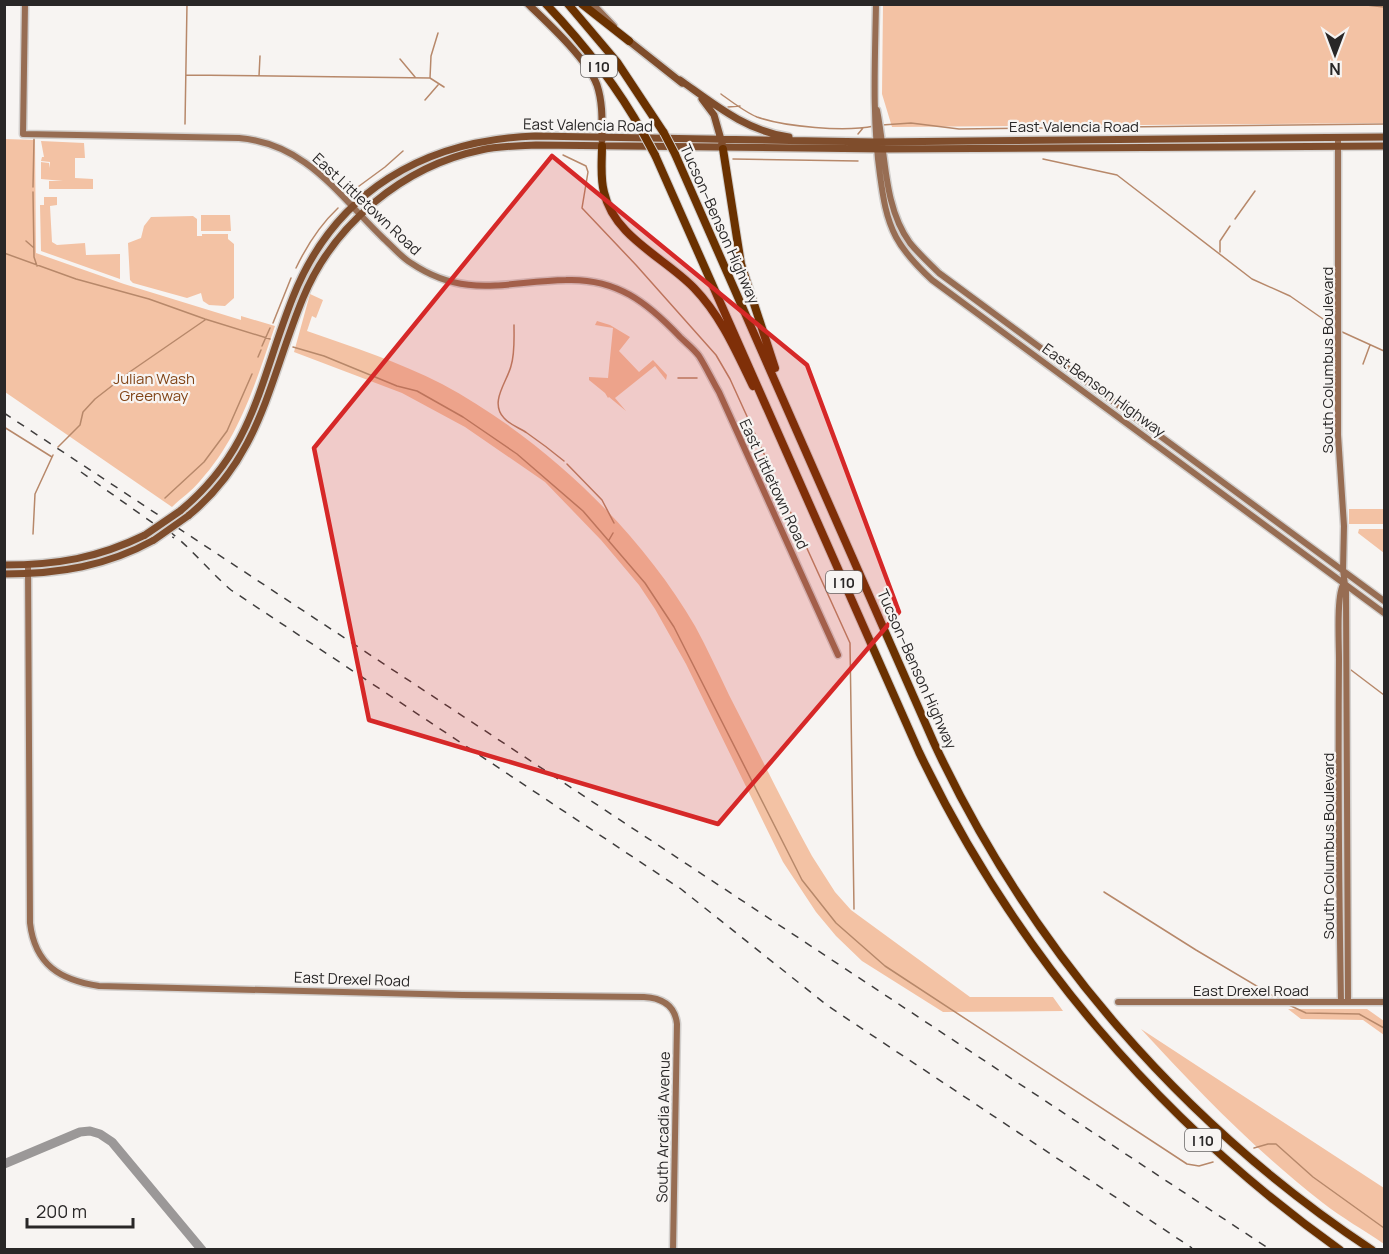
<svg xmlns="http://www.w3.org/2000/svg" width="1389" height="1254" font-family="Manrope,sans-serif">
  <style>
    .green { fill: #f3c2a4 }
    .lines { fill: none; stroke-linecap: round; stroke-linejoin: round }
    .stream { stroke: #b7886a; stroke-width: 1.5 }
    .taxiway { stroke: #9b9898; stroke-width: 9 }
    .secondary-casing { stroke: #d2cfcd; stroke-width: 9 }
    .primary-casing { stroke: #d2cfcd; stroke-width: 10 }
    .highway-casing { stroke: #d2cfcd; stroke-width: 10 }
    .secondary { stroke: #976d53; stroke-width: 6 }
    .primary { stroke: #7f4d2c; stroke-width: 7 }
    .highway { stroke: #6a3100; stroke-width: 8 }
    .rail { stroke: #3f3d3d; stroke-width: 1.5; stroke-dasharray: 8 8; stroke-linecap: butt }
    .primary-bridge-casing { stroke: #d2cfcd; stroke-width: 10; stroke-linecap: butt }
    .highway-bridge-casing { stroke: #d2cfcd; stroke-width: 10; stroke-linecap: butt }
    .primary-bridge { stroke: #7f4d2c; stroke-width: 7 }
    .highway-bridge { stroke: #6a3100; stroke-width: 8 }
    .marked { fill: #d62828; fill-opacity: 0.2; stroke: #d62828; stroke-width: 4.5; stroke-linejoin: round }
    .labels { text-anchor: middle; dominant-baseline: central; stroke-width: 4.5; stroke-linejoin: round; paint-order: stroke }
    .shield { fill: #f7f4f2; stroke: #676464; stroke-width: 1.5 }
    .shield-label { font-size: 14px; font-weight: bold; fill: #292727 }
    .street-label { font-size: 15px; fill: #292727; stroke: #f7f4f2 }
    .park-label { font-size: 15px; fill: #824517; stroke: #f7f4f2 }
  </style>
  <rect width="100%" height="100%" fill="#f7f4f2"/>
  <path class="green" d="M 883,5 L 1384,5 L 1384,123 L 892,127 L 882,94 Z
    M 5,139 L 35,140 L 36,253 L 124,284 L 241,320 L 241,316 L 275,326 C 256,381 240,437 200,481 C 192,491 181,498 172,507 L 5,392 Z
    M 41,141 L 84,143 L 85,158 L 75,158 L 75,178 L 93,179 L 93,189 L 49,189 L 49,181 L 63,181 L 41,179 L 41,162 L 49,163 L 50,168 L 50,162 L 41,161 L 42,157 L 44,157 Z
    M 44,197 L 57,197 L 57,205 L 50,206 L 52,242 L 57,245 L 85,243 L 86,255 L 120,254 L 120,279 L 41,251 L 40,205 L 44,205 Z
    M 201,215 L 230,215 L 231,231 L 201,231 Z
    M 193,216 L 197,219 L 197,236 L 202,236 L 202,234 L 228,234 L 228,239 L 234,244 L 234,298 L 225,306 L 209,305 L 203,301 L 201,293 L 187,298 L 133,283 L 130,280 L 128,243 L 141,238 L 144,226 L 151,217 Z
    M 310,294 L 323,300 L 316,318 L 312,316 L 307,331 C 353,347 399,362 442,384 C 541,437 638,528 695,626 C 707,648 718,672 729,695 C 757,749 783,803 812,856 L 835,892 L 851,910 L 970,997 L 1053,997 L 1063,1011 L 943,1012 L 862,961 L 836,936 L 816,912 L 783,862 L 686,664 L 655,609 L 639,585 L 601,540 L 545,482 L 465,427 L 402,393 L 294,352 Z
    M 597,321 L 610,325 L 630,337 L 619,351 L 639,372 L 653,360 L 667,375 L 666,380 L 655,366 L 615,398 L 626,411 L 609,397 L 608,398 L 605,393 L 589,380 L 589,377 L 608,378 L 613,328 L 595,325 Z
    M 1349,509 L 1384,509 L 1384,524 L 1349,524 Z
    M 1359,529 L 1384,529 L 1384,553 L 1358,533 Z
    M 1288,1009 L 1367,1009 L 1384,1021 L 1384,1035 L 1363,1020 L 1301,1019 Z
    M 1141,1029 L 1384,1188 L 1384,1244 C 1364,1230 1342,1218 1323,1203 C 1256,1151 1198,1091 1141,1029 Z"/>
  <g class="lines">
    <path class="stream" d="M 1357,4 L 1384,7
      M 438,33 L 431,56 L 430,78 L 444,87
      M 400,59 L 415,77
      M 186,75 L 430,78
      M 259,76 L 260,56
      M 721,94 C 732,102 745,112 757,117 C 785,127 845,132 874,126
      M 425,100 L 438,85
      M 728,107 L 740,106
      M 185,124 L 187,4
      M 882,125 L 911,123 L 959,129 L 1384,124
      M 858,134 L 863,128
      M 563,155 L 586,166 L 588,172 L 582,208 L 636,265 L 716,355 L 730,379 L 850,643 L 854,909
      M 733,159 L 858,161
      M 1043,159 L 1117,175 L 1252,279 L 1290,296 L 1336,328
      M 33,187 L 34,139
      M 33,192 L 34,257 L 37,266
      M 351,192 L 385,167 L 403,151
      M 1235,219 L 1255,191
      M 26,241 L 34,248
      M 1220,252 L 1220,241 L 1230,226
      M 4,253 L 76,279 L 149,299 L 205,319 L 270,339
      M 296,268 C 307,245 320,225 338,208
      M 273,323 L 291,278
      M 514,325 C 514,339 515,353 511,366 C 507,382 489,402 504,418 C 510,425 520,428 527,433 C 540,442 552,451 564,461
      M 1340,331 L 1384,351
      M 262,346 L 270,328
      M 293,347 L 324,356 L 397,386 L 417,391 L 463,417 L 517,454 L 583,511 L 645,583 L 674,627 L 802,880 L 836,923 L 885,966 L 1187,1164 L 1199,1166 L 1213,1162
      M 258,357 L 261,350
      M 1363,364 L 1370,345
      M 678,378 L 697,378
      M 4,427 L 52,457
      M 58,447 L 80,425 L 83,412 L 95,399 L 131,371 L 205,320
      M 567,464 L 602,500 L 614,523
      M 165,498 L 204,462 L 227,431 L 252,374
      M 33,534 L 35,494 L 53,455
      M 609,540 L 613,533
      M 1351,670 L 1384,695
      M 1104,892 L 1196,950 L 1280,1000
      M 1289,1005 L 1306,1013 L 1359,1014 L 1384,1028
      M 1254,1148 L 1268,1144 L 1276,1144 L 1313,1177 L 1384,1228"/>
    <path class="taxiway" d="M 4,1164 L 80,1132 L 90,1131 L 100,1134 L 112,1142 L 202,1250"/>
    <g class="secondary-casing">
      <path id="secondary" d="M 25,4 L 23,134 L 239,138 C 307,144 338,195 384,239 C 393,247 401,257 411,263 C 466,300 507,281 566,280 C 616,278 647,302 680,337 C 686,343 694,349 699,356 C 706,367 712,380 719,392 L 838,655
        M 593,4 L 614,26
        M 876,4 C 875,61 872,119 880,175 C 883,197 886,218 896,237 C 905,254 918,267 932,280 L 1384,613
        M 877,110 C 886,154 883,206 910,243 C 919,254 929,263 939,273 L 1384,601
        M 1338,138 L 1338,435 L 1344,526 L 1343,570 L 1346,592 L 1348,1002
        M 28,565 L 30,923 C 35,965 60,980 99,986 L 462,995 L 644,997 C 662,998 675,1005 677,1024 L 673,1250
        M 1118,1002 L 1384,1002
        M 1341,1002 C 1339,888 1338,773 1339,659 C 1339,644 1336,593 1344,583"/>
    </g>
    <g class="primary-casing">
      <path id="primary" d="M 528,4 C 548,23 588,60 597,85 C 603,103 602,122 602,140
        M 629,41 L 682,83
        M 680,80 C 714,104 746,131 789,137
        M 702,99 L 714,115 L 722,143
        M 180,511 C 255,449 259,382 293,297 C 335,191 425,140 535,136 L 875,142 L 1384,137
        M 188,516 C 261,457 269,380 303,298 C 333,225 403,166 481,150 C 499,146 517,146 536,145 L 884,149 L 1384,146
        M 4,565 C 57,565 98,558 145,535
        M 4,574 C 59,574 107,566 154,540"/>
    </g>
    <g class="highway-casing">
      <path id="highway" d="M 546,4 C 583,43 617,86 643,133
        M 568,4 L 617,62 L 664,133
        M 582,4 L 629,41
        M 602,146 C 602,161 600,178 604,192 C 614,237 664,257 694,288 C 721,316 736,351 753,386
        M 723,149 L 741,264 L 775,368
        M 675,154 L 934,743 C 1030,949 1183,1125 1372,1250
        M 655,155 L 919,752 C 1015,953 1159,1121 1340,1250"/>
    </g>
    <use href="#secondary" class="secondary"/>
    <use href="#primary" class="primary"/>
    <use href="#highway" class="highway"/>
    <path class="rail" d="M 4,413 L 1271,1250
      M 81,472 L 174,538
      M 169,531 C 192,549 209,571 231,590 L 681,889 L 828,1006 L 1192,1248"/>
    <g class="primary-bridge-casing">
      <path id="primary-bridge" d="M 145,535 L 180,511
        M 154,540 L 188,516"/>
    </g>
    <g class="highway-bridge-casing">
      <path id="highway-bridge" d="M 643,133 L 655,155
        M 664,133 L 675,154"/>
    </g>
    <use href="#primary-bridge" class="primary-bridge"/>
    <use href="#highway-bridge" class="highway-bridge"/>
  </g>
  <path class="marked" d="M 552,156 L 807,365 L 899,612 L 718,824 L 369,720 L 314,448 Z"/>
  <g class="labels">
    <g class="shield">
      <rect x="581" y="55" width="36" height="22" rx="4.5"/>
      <rect x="826" y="571" width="36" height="22" rx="4.5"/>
      <rect x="1185" y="1129" width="36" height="22" rx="4.5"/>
    </g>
    <g class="shield-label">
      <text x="599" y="66">I 10</text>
      <text x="844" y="582">I 10</text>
      <text x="1203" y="1140">I 10</text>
    </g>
    <g class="street-label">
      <text transform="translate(588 125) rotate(1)">East Valencia Road</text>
      <text x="1074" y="126">East Valencia Road</text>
      <text transform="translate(367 204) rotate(43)">East Littletown Road</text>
      <text transform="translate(720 224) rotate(66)">Tucson–Benson Highway</text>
      <text transform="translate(1327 360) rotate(-90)">South Columbus Boulevard</text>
      <text transform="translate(1104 390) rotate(36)">East Benson Highway</text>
      <text transform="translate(774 484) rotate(65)">East Littletown Road</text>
      <text transform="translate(917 669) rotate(66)">Tucson–Benson Highway</text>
      <text transform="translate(1328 846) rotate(-90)">South Columbus Boulevard</text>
      <text transform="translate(352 979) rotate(2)">East Drexel Road</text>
      <text x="1251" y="990">East Drexel Road</text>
      <text transform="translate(663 1127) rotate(-89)">South Arcadia Avenue</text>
    </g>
    <g class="park-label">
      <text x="154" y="378">Julian Wash<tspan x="154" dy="17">Greenway</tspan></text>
    </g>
  </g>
  <rect width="1389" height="1254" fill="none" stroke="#292727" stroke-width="12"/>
  <g transform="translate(1335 54) rotate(180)" stroke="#f7f4f2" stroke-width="4.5" paint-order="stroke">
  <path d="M0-4.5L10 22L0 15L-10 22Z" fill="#292727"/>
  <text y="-9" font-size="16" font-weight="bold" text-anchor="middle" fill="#292727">N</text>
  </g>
  <path d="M27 1218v9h106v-9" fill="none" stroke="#292727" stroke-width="3"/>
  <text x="36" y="1218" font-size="18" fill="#292727" stroke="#f7f4f2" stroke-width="4.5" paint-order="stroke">200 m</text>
</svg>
